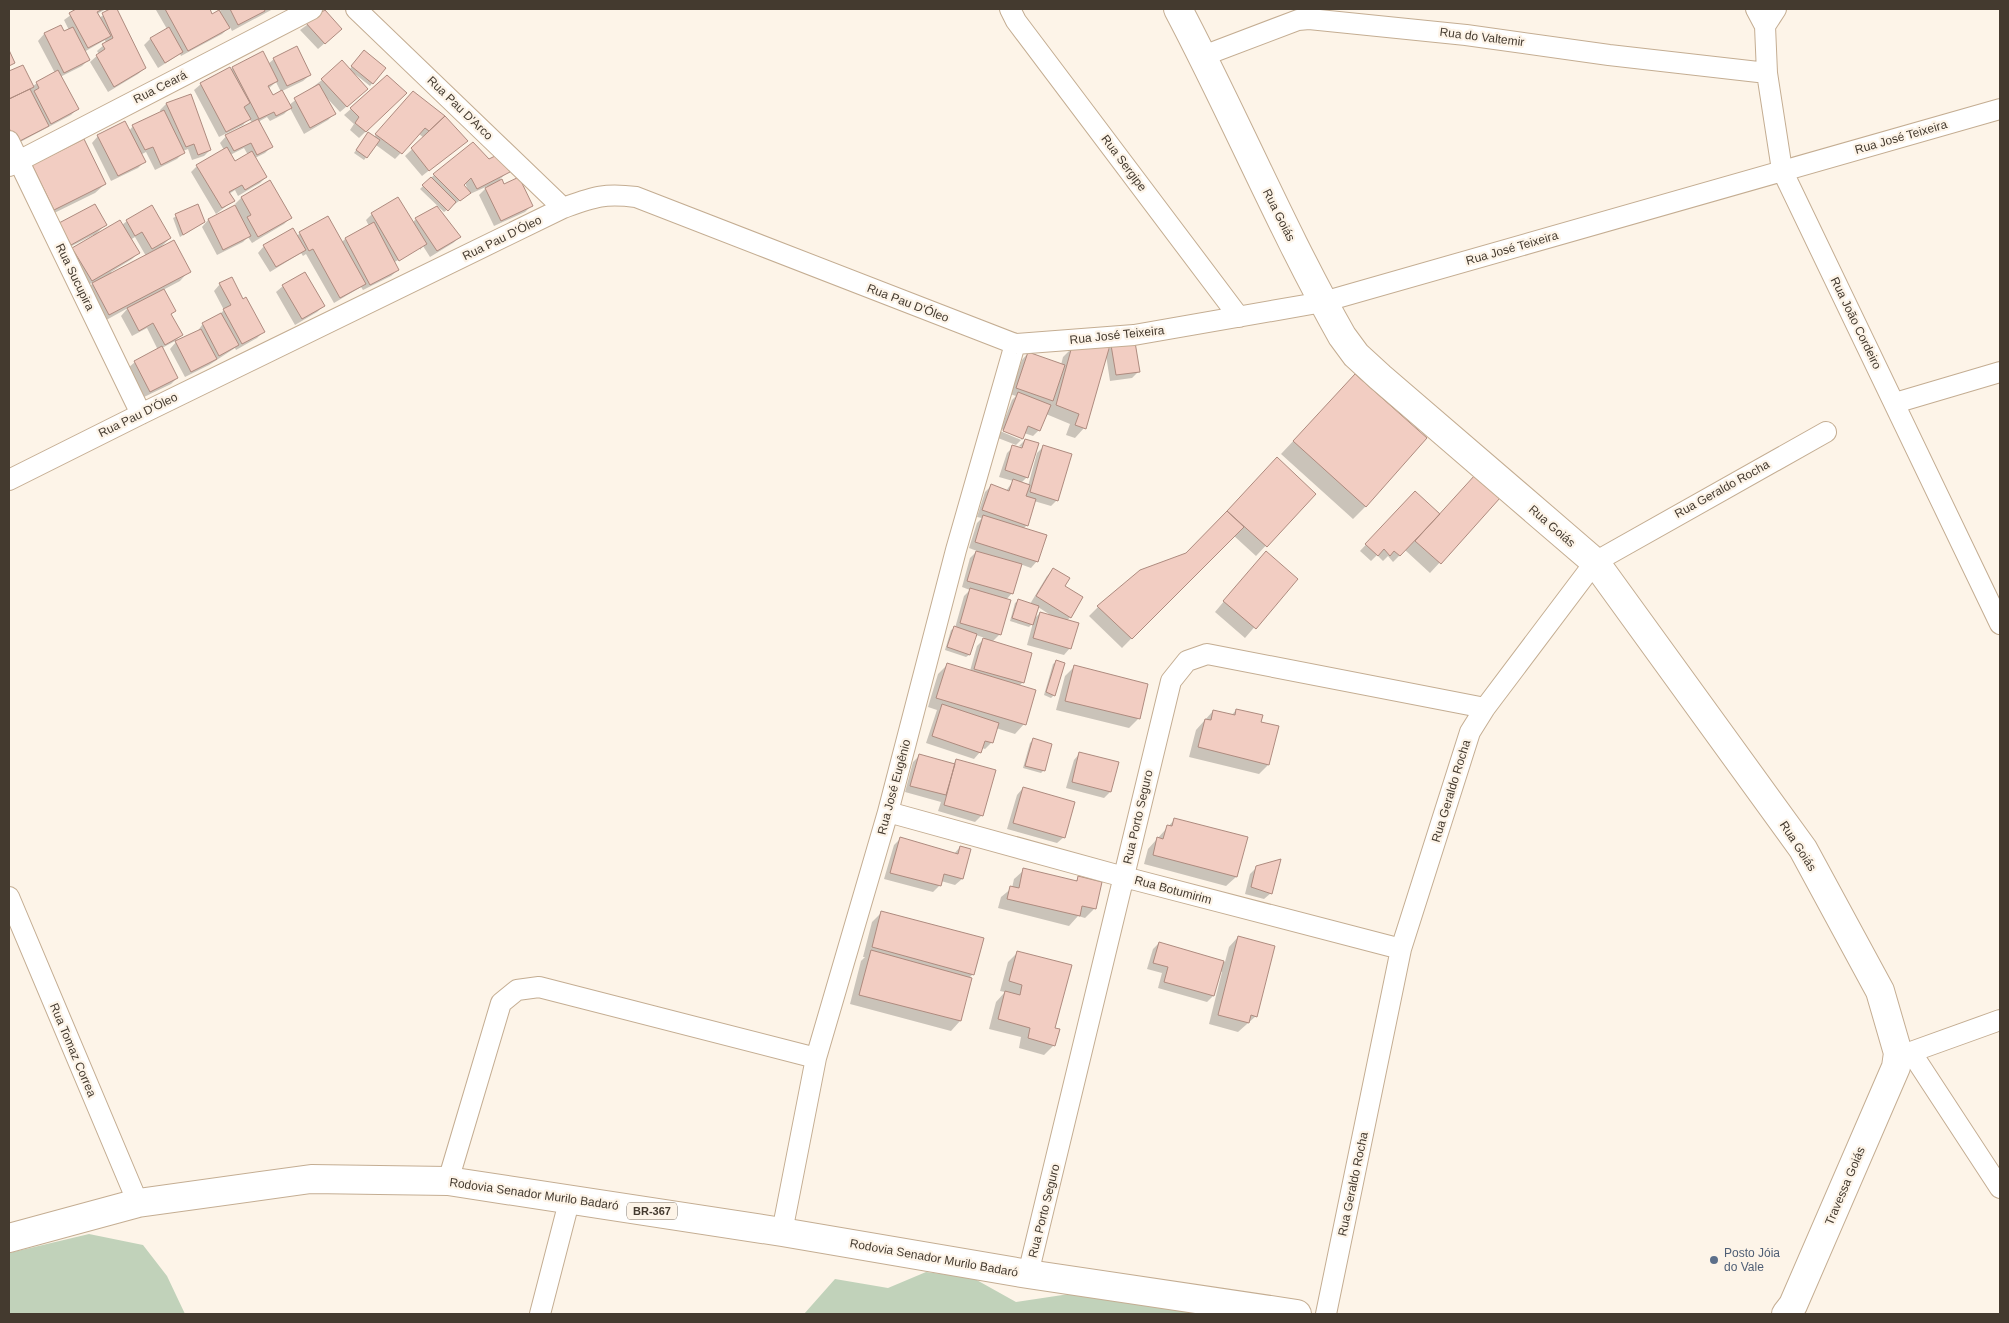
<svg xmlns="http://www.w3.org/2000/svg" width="2009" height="1323" font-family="Arial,sans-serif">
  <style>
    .green { fill: #c1d2ba }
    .shadow { fill: #0003; fill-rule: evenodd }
    .building { fill: #f2cdc2; stroke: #ae8b7f }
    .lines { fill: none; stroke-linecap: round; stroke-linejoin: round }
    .street-casing { stroke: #c4ad92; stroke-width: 22 }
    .secondary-casing { stroke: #c4ad92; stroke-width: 30 }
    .primary-casing { stroke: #c4ad92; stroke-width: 30 }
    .street { stroke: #fff; stroke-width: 20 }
    .secondary { stroke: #fff; stroke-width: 28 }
    .primary { stroke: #fff; stroke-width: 28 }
    .service-dot { fill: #5c6f8a; stroke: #fdf4e8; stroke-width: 2 }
    .labels { text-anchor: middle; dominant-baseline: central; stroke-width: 4.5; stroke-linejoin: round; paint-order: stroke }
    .shield { fill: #fdf4e8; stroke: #7c7266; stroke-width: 1 }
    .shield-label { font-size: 11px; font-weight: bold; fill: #443a2f }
    .street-label { font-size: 12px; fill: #443a2f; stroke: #fdf4e8 }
    .service-label { font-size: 12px; fill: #4e5e75; stroke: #fdf4e8; text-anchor: start }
  </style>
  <rect width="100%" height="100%" fill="#fdf4e8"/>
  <path class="green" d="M 89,1234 L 143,1245 L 167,1276 L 185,1314 L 9,1314 L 9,1253 Z
    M 926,1272 L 973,1278 L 1016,1302 L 1076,1293 L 1210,1314 L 804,1314 L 835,1279 L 888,1288 Z"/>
  <path class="shadow" d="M 79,9 L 106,9 L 97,14 L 99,18 L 113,9 L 116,9 L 145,68 L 138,74 L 108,92 L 90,62 L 99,54 L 97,51 L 106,43 L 105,40 L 84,52 L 88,60 L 82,66 L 60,77 L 77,109 L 71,115 L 9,148 L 9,73 L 22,66 L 32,87 L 37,83 L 55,73 L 38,41 L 44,34 L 60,27 L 63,33 L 69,30 L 64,20 Z
    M 158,9 L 208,9 L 212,15 L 221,10 L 220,9 L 273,9 L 232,31 L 230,27 L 222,34 L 181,56 L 180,54 L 158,68 L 144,45 L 150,39 L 167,29 L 156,10 Z
    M 325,12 L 334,35 L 318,49 L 300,30 Z
    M 361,55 L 385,68 L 370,86 L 355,74 L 360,95 L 340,112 L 327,98 L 334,114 L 328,120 L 304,134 L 290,108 L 284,114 L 270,121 L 267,117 L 258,122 L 271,147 L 265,153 L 255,158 L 266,177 L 260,183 L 238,196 L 235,190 L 229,194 L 233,201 L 216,214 L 191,172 L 197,166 L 224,150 L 220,143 L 228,134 L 252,123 L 249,118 L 243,125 L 219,137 L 194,90 L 201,84 L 233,68 L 268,64 L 274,59 L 310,75 L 303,81 L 282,91 L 289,105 L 322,80 L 349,70 ZM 276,82 L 281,92 L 272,96 L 268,89 ZM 244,148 L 248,155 L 235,163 L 230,155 Z
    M 387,77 L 405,93 L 359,138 L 350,130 L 354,124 L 344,115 Z
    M 413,93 L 444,117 L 466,141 L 422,176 L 405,156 L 424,138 L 419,134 L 395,159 L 376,145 L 364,160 L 354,153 L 366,136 L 374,137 Z
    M 191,96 L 210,150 L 204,156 L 192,160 L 188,149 L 183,151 L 183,153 L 177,159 L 155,170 L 146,152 L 140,155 L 144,162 L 138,168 L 111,181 L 92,143 L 98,136 L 129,131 L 133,126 L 161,113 L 160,110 L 166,104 Z
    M 84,141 L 105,184 L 95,193 L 44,218 L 23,176 L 32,166 Z
    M 489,161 L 508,172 L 500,179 L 503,186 L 531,206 L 525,212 L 494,226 L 479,195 L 488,186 L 470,194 L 470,193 L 444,212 L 420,189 L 434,175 ZM 465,183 L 469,192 L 462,185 Z
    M 270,181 L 290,218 L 284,224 L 252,243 L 248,237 L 243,242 L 217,255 L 202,227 L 208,220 L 236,206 L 235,204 L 241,198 Z
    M 197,206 L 203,223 L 180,237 L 173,218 Z
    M 372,214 L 412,223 L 416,219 L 460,237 L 453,243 L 430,257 L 423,246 L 420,250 L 420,247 L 393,263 L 398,270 L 391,276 L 363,290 L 361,287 L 334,303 L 306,254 L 303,256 L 301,253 L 270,272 L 258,253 L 264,246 L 296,236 L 327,218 L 341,243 L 345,239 L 369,226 L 366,220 Z
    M 127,221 L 170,238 L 160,248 L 189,271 L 180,281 L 163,290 L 174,311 L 170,315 L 181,335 L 175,341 L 162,348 L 177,378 L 171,384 L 144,397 L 128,368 L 135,362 L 158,350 L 147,328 L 132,336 L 121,316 L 128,308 L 99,324 L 83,293 L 94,282 L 85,286 L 67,255 L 73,249 L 94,237 L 93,235 L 64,250 L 53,230 L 105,225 L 95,235 L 122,225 ZM 135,237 L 146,256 L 112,274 L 111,272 L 132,259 L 138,253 L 130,240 Z
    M 220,284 L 243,300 L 263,332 L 257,338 L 236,350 L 235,348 L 209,365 L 185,377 L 170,349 L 176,342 L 197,332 L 202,325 L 218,316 L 224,310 L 214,291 Z
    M 283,286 L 324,306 L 317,312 L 295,325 L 276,292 Z
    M 1112,346 L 1138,372 L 1132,378 L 1110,381 L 1106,355 L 1084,428 L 1075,438 L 1066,435 L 1070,424 L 1046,414 L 1039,430 L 1033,436 L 1024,433 L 1022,439 L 1016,445 L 998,438 L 1000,431 L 1021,440 L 1021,437 L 1001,429 L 1012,400 L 1016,396 L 1010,394 L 1022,360 L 1028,353 L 1061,365 L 1063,357 L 1073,347 L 1107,351 Z
    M 1343,388 L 1366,506 L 1353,519 L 1281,454 Z
    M 1025,440 L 1027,477 L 1021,483 L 1028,486 L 1037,453 L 1044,446 L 1057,500 L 1051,506 L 1034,501 L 1027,525 L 1023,529 L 1037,561 L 1031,568 L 1020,564 L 1012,593 L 1006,600 L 1000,634 L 992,642 L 1031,654 L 1022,683 L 1019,686 L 1024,724 L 1015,734 L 996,728 L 991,743 L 985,749 L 982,748 L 980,752 L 974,759 L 926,743 L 937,710 L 928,707 L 938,674 L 947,665 L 970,671 L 977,646 L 985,638 L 976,635 L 969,655 L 966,657 L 945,650 L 951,630 L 955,628 L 964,596 L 970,590 L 962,587 L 970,558 L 977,551 L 969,548 L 977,523 L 982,518 L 977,517 L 985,492 L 991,486 L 1006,491 L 1013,481 L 999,477 L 1007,453 L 1013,447 L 1021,449 L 1022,447 L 1019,446 Z
    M 1268,468 L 1314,494 L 1256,556 L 1233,535 L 1122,648 L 1089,616 L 1098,607 L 1186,554 Z
    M 1499,498 L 1430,573 L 1405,550 L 1393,562 L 1388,556 L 1383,561 L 1377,555 L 1371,561 L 1360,551 L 1408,499 L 1439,515 Z
    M 1256,563 L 1296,579 L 1245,638 L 1215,612 Z
    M 1053,570 L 1063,586 L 1070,617 L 1067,621 L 1070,648 L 1064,655 L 1027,645 L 1033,623 L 1029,627 L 1010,621 L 1015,603 L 1018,601 L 1030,604 L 1047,576 ZM 1038,607 L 1052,616 L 1040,613 L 1033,620 Z
    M 1056,662 L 1054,695 L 1051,698 L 1044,695 L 1053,664 Z
    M 1074,667 L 1138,719 L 1129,728 L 1056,710 L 1065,676 Z
    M 1236,710 L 1259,723 L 1268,765 L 1259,774 L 1189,757 L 1196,730 L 1213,711 L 1231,716 Z
    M 1033,740 L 1044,770 L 1041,773 L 1023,768 L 1030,743 Z
    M 1080,753 L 1117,763 L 1110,792 L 1104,798 L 1066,788 L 1074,760 Z
    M 919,756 L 952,765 L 957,760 L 982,815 L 975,822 L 938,811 L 941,802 L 905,792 L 913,762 Z
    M 1023,788 L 1064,837 L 1057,843 L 1007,829 L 1017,795 Z
    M 1175,819 L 1236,877 L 1226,886 L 1144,864 L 1148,849 Z
    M 900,839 L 954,854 L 960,847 L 970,850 L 962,879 L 955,885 L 941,881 L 940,885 L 933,892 L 884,879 L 894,845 Z
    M 1257,867 L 1271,893 L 1264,899 L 1245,894 L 1250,874 Z
    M 1024,870 L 1074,882 L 1079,878 L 1095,908 L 1085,918 L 1078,916 L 1069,926 L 998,908 L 1001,897 L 1012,888 L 1014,879 Z
    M 882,912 L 973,974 L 969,978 L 971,979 L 960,1021 L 951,1031 L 850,1004 L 861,961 L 865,957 L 863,957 L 872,922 Z
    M 1238,937 L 1256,1016 L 1238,1032 L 1209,1024 L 1222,972 L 1220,971 L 1213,996 L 1207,1002 L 1158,988 L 1162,973 L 1147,969 L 1153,949 L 1159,943 L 1225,962 L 1229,947 Z
    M 1018,952 L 1054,1029 L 1054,1045 L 1044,1055 L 1019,1048 L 1021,1037 L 989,1029 L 996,1002 L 1005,992 L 1000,991 L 1008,962 Z"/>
  <path class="building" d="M 76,9 L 103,9 L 97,12 L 111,36 L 88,48 L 69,13 Z
    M 110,9 L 117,9 L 146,68 L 114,87 L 96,55 L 105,49 L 102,44 L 113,38 L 102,13 Z
    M 165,9 L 210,9 L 212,14 L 219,10 L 230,28 L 188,51 Z
    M 230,9 L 264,9 L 265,11 L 238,25 Z
    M 325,10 L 342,29 L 325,44 L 305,22 Z
    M 61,25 L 64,31 L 73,27 L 90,60 L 64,73 L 44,33 Z
    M 169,27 L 183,52 L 165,63 L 150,38 Z
    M 297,46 L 311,75 L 287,86 L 273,58 Z
    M 9,50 L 15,63 L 9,66 Z
    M 364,50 L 386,68 L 373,84 L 351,66 Z
    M 263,51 L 278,81 L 268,86 L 273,95 L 282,90 L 292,108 L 276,116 L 274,112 L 259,119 L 232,67 Z
    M 342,60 L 368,89 L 347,107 L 321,79 Z
    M 23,65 L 34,87 L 9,99 L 9,71 Z
    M 230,67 L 250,103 L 244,107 L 251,119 L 226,132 L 200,83 Z
    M 58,70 L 79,109 L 51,124 L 34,91 L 39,88 L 36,82 Z
    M 387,75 L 407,93 L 366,132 L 355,123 L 359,117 L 350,108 Z
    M 319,84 L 336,114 L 310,128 L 294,98 Z
    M 30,89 L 49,126 L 16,143 L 9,128 L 9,99 Z
    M 413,91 L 445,116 L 429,131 L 425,128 L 402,154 L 375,134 Z
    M 191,94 L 211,150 L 198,155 L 194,144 L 186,147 L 166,103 Z
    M 164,110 L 185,153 L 161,165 L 153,147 L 145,150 L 132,125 Z
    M 445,116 L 468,141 L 429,171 L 411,148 Z
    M 258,119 L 273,147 L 257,155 L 251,143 L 234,151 L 225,135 Z
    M 125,121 L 146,162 L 118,176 L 97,135 Z
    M 368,132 L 380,140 L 367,158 L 356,150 Z
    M 84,139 L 106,184 L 54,210 L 32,165 Z
    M 473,142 L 489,159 L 497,155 L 510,172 L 477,189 L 471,178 L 464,185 L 471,193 L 460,201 L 433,174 Z
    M 227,147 L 235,161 L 252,151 L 267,177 L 245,190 L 242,185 L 229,192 L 235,201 L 222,208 L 196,165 Z
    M 431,177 L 456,202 L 448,211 L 422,185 Z
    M 519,177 L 533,206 L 501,221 L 485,188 L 502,179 L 504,184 Z
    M 270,180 L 292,218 L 258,237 L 247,217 L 251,215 L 241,197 Z
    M 398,197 L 427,244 L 399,261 L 371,213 Z
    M 95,204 L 107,225 L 71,245 L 59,223 Z
    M 198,204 L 205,222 L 183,235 L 175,214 Z
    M 152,205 L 171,238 L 152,249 L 142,232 L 135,236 L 126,220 Z
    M 235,205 L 251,236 L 223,250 L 208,219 Z
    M 437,206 L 461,237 L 437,251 L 415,218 Z
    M 328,216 L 366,284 L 340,298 L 313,249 L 309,251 L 299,232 Z
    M 120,220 L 140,253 L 92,281 L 72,248 Z
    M 374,222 L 399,270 L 370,285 L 345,238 Z
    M 293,228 L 306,250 L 276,267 L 263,245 Z
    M 174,240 L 191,272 L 109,315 L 92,283 Z
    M 305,272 L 325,306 L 302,319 L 282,285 Z
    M 232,277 L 243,299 L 246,297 L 265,332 L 242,344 L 223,309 L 231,305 L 219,283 Z
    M 164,289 L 176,311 L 171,314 L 183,335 L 165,345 L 153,323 L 139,331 L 127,308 Z
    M 221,313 L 239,345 L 219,356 L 202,323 Z
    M 201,329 L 217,359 L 191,372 L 175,341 Z
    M 1135,342 L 1140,372 L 1116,375 L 1111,345 Z
    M 1110,345 L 1086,429 L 1075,425 L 1079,414 L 1056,405 L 1072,346 Z
    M 162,346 L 178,378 L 150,392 L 134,361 Z
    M 1028,352 L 1065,365 L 1053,401 L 1016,388 Z
    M 1355,374 L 1427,438 L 1366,507 L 1293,441 Z
    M 1018,392 L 1051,405 L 1040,431 L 1028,426 L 1023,439 L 1003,431 Z
    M 1025,439 L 1039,443 L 1028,478 L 1005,470 L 1012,445 L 1022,448 Z
    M 1043,445 L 1072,454 L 1058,501 L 1030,492 Z
    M 1277,457 L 1316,494 L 1267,547 L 1227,511 Z
    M 1475,475 L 1500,498 L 1441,564 L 1415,541 Z
    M 1013,479 L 1030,485 L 1026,496 L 1036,499 L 1028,526 L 982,510 L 991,484 L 1009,491 Z
    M 1415,491 L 1440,514 L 1400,556 L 1394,551 L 1390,556 L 1384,549 L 1378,556 L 1365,544 Z
    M 1227,511 L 1244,527 L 1132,639 L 1097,606 L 1140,570 L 1186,553 Z
    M 983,515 L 1047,535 L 1038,562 L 975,542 Z
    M 976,551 L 1022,564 L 1013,594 L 967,581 Z
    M 1266,551 L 1298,579 L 1256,629 L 1223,601 Z
    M 1053,568 L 1070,578 L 1065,586 L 1083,597 L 1071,618 L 1036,596 Z
    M 970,588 L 1011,600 L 1001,635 L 960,623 Z
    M 1018,599 L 1039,606 L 1033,625 L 1012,618 Z
    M 1040,612 L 1079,623 L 1071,649 L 1033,638 Z
    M 954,626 L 977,634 L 970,655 L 947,647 Z
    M 983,638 L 1032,653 L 1024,683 L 974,669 Z
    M 1056,660 L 1065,663 L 1055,696 L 1046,692 Z
    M 947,663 L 1036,690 L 1026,725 L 936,698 Z
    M 1074,665 L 1148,684 L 1140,719 L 1065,701 Z
    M 942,704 L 999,723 L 993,743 L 985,741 L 981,753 L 932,736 Z
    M 1236,709 L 1263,715 L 1261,722 L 1279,726 L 1269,765 L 1198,747 L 1205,719 L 1211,720 L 1213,710 L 1235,715 Z
    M 1033,738 L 1052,744 L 1045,771 L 1025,766 Z
    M 1079,752 L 1119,762 L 1111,792 L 1072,782 Z
    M 919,754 L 955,764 L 946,795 L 910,786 Z
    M 956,759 L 996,770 L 983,816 L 944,805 Z
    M 1023,787 L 1075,802 L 1065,838 L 1013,823 Z
    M 1174,818 L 1248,837 L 1237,877 L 1153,855 L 1157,837 L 1163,839 L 1167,825 L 1172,826 Z
    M 900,837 L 958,854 L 960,846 L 971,849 L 963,879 L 944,874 L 941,886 L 890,873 Z
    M 1281,859 L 1272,894 L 1251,887 L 1256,866 Z
    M 1023,868 L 1077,881 L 1078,876 L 1102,882 L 1096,909 L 1082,906 L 1080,916 L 1007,899 L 1010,886 L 1019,888 Z
    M 881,911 L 984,938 L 974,975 L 872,947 Z
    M 1238,936 L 1275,946 L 1257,1017 L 1251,1015 L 1249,1023 L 1218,1015 Z
    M 1159,942 L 1224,961 L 1214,996 L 1164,982 L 1168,967 L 1153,963 Z
    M 871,950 L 972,978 L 961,1021 L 859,995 Z
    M 1017,951 L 1072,965 L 1055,1028 L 1060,1029 L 1055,1046 L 1028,1038 L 1030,1028 L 998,1019 L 1005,991 L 1020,995 L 1022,985 L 1009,981 Z"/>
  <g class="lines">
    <g class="street-casing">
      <path id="street" d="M 356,9 L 563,208
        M 1010,9 L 1016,21 L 1239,317
        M 1756,9 L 1765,26 L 1767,73 L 1782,170 L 2000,624
        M 1765,26 L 1776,9
        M 1203,56 L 1298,20 L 1309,19 L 1466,35 L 1609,55 L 1767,73
        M 9,141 L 141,414
        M 9,166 L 312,9
        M 1895,403 L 2000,372
        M 9,480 L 141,414 L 563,208 C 594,197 603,193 636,197 L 1015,344 L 1134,335 L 1323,302 L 2000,109
        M 888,812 L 1124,877 L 1401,949
        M 9,897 L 138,1203
        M 1911,1052 L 2000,1188
        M 1898,1053 L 1911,1052 L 2000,1020
        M 448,1181 L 501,1003 L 517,990 L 539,987 L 816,1058
        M 782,1232 L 816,1058 L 888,812 L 956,550 L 1015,344
        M 1028,1274 L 1171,681 L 1187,661 L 1207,654 L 1485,708
        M 540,1314 L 570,1198
        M 1326,1314 L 1401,949 L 1470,732 L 1485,708 L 1595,562 L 1826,432"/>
    </g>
    <g class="secondary-casing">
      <path id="secondary" d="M 1178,9 C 1235,117 1282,230 1342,336 L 1356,355 L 1380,377 L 1595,562 L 1803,849 L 1880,991 L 1898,1053 L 1896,1067 L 1793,1305 L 1786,1314"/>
    </g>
    <g class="primary-casing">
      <path id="primary" d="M 9,1238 L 138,1203 L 311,1179 L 448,1181 L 782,1232 L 1028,1274 L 1297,1314"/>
    </g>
    <use href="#street" class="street"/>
    <use href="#secondary" class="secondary"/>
    <use href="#primary" class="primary"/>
  </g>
  <circle class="service-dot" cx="1714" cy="1260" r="5"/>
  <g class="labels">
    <rect class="shield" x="627" y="1202.5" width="50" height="17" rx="4"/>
    <g class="shield-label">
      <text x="652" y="1211">BR-367</text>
    </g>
    <g class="street-label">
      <text transform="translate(1482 37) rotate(7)">Rua do Valtemir</text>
      <text transform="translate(160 87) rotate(-27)">Rua Ceará</text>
      <text transform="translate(460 108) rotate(44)">Rua Pau D'Arco</text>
      <text transform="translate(1901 137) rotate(-16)">Rua José Teixeira</text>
      <text transform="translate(1124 163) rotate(53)">Rua Sergipe</text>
      <text transform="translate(1279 215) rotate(63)">Rua Goiás</text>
      <text transform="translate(502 238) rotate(-26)">Rua Pau D'Óleo</text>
      <text transform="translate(1512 248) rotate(-16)">Rua José Teixeira</text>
      <text transform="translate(75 277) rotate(64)">Rua Sucupira</text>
      <text transform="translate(908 303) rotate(21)">Rua Pau D'Óleo</text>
      <text transform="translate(1856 323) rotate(64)">Rua João Cordeiro</text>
      <text transform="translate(1117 335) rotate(-6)">Rua José Teixeira</text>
      <text transform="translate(138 415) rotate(-26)">Rua Pau D'Óleo</text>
      <text transform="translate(1722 489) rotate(-29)">Rua Geraldo Rocha</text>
      <text transform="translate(1552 526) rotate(41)">Rua Goiás</text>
      <text transform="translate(894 787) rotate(-75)">Rua José Eugênio</text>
      <text transform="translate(1451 791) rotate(-73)">Rua Geraldo Rocha</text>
      <text transform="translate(1138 817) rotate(-77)">Rua Porto Seguro</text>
      <text transform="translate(1798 846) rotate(57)">Rua Goiás</text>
      <text transform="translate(1173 890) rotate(15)">Rua Botumirim</text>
      <text transform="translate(73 1050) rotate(67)">Rua Tomaz Correa</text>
      <text transform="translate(1353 1184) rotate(-78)">Rua Geraldo Rocha</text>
      <text transform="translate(1845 1186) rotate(-67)">Travessa Goiás</text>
      <text transform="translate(534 1194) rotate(8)">Rodovia Senador Murilo Badaró</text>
      <text transform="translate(1044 1211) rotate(-76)">Rua Porto Seguro</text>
      <text transform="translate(934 1258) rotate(10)">Rodovia Senador Murilo Badaró</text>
    </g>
    <g class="service-label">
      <text x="1724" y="1253">Posto Jóia<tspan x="1724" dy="14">do Vale</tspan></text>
    </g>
  </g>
  <rect width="2009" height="1323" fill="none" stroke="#443a2f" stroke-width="20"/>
</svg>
